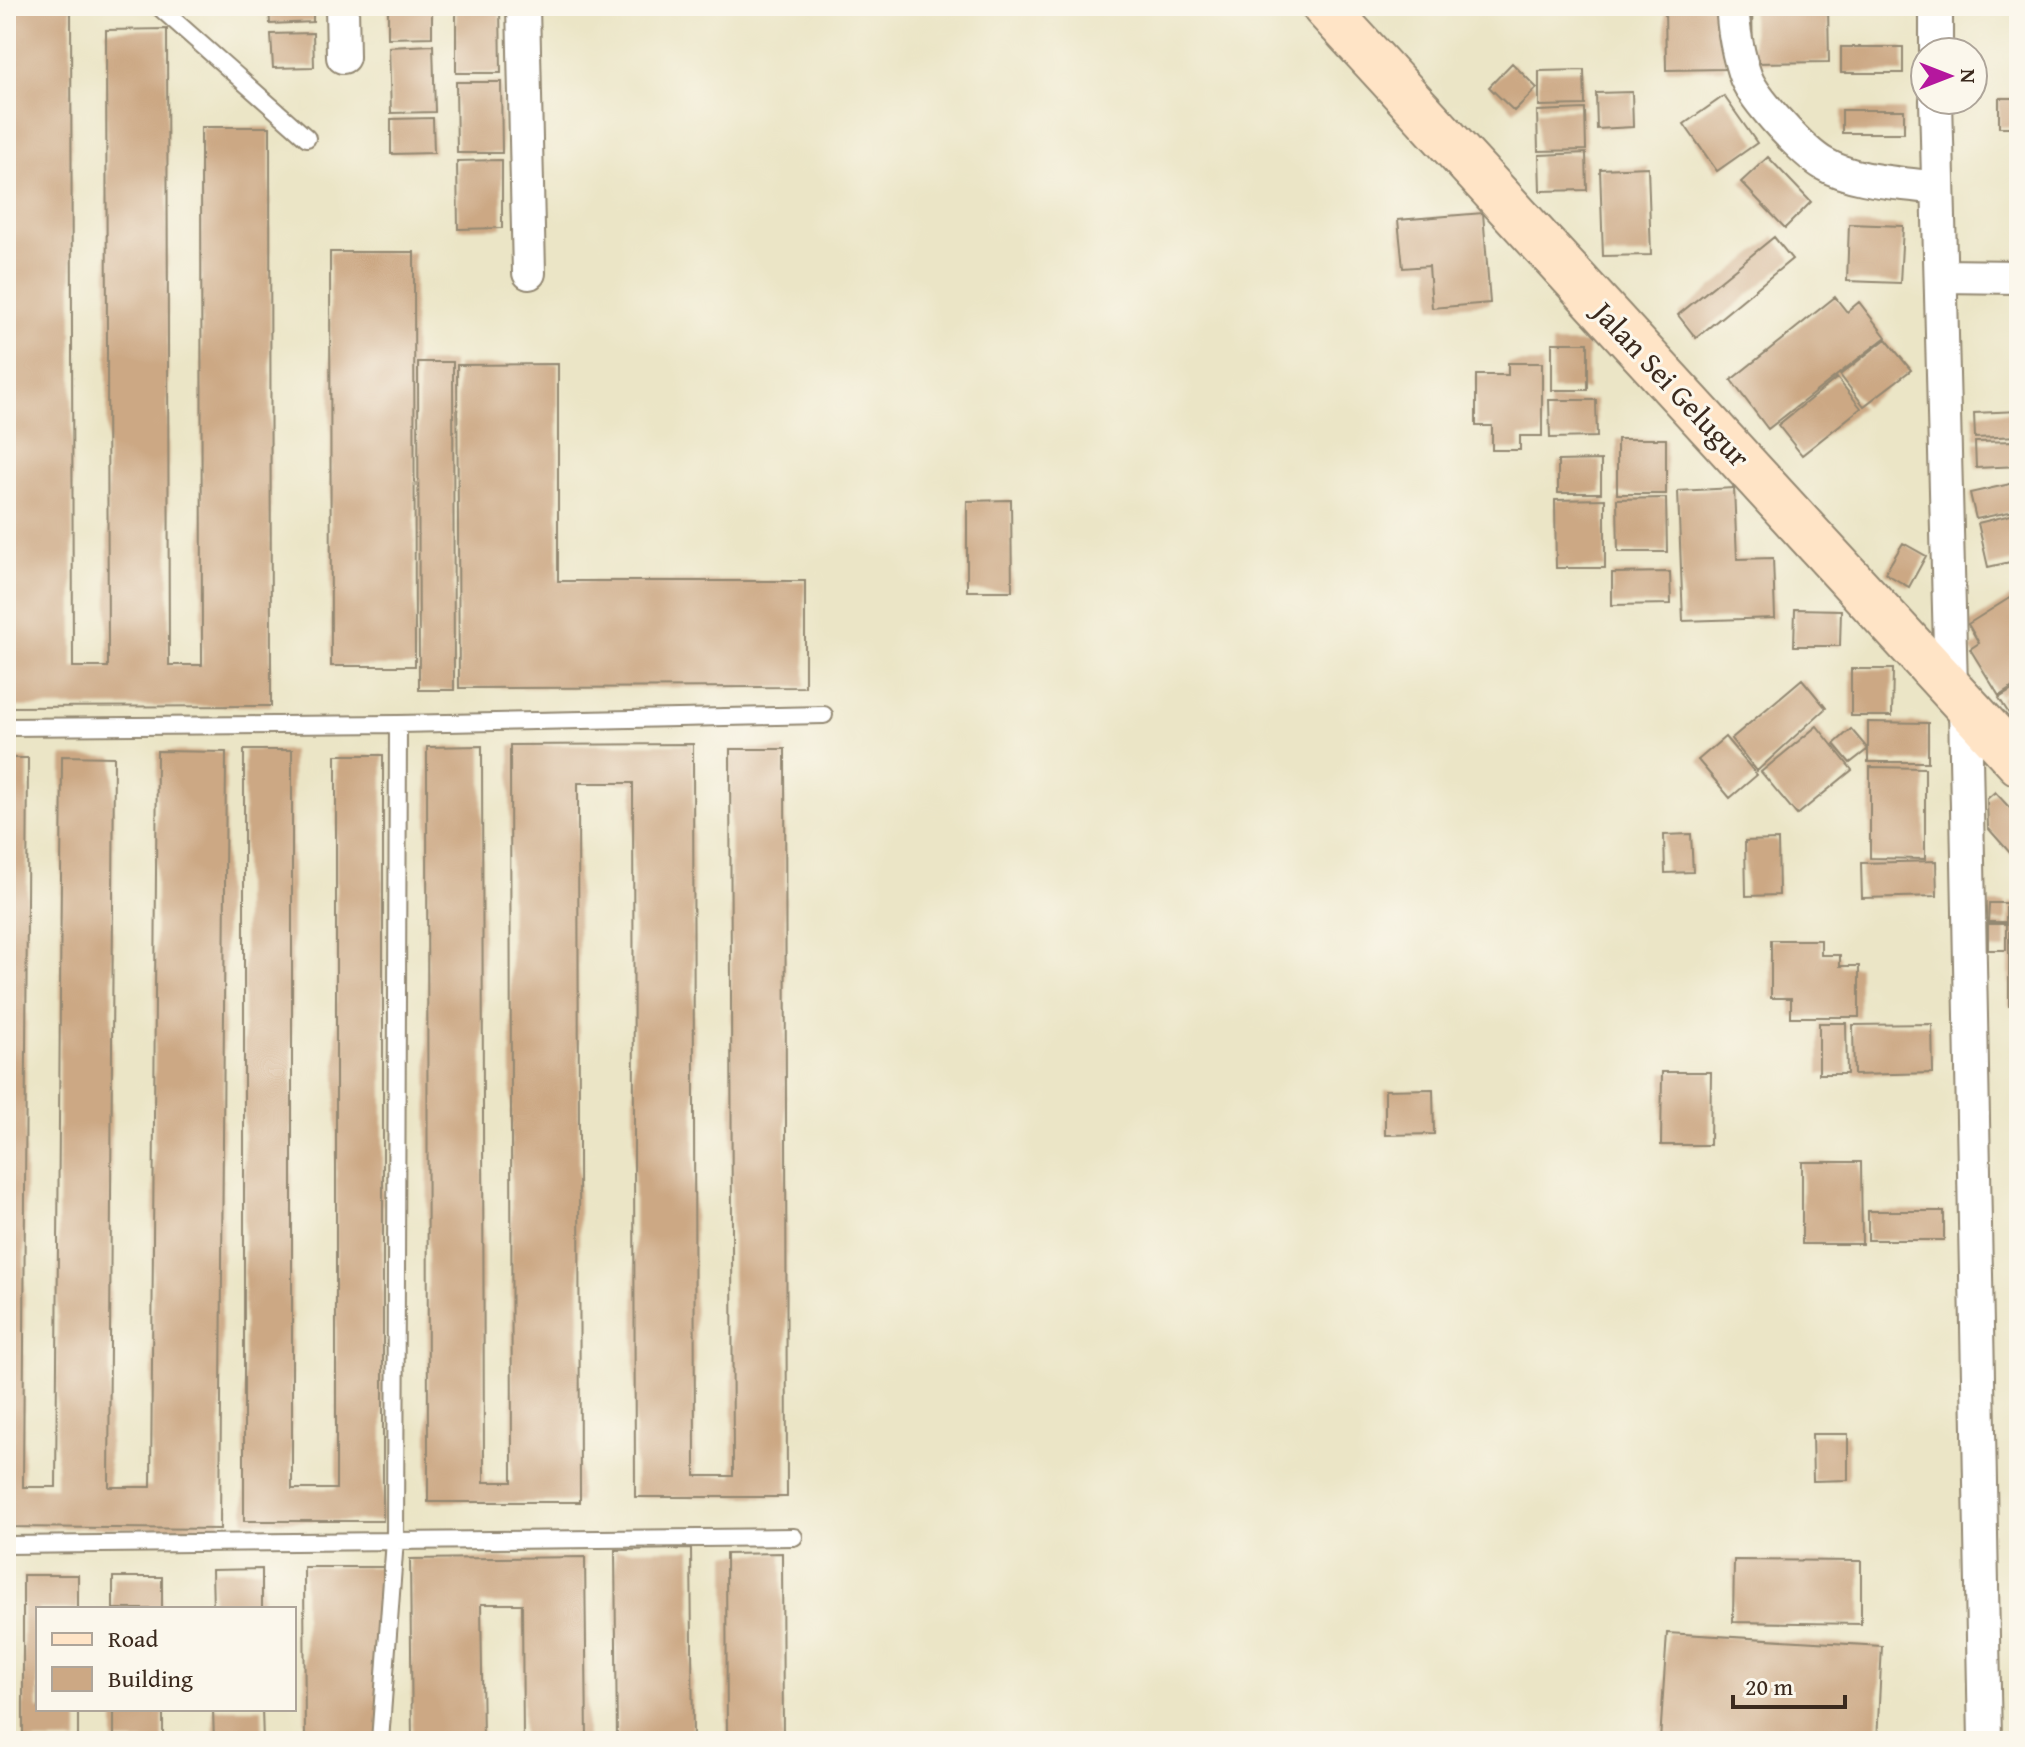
<svg xmlns="http://www.w3.org/2000/svg" width="2025" height="1747" font-family="'Gentium Book Plus',serif">
  <style>
    .building { fill: #cca884 }
    .lines { fill: none; stroke-linecap: round; stroke-linejoin: round }
    .service-casing { stroke: #938872; stroke-width: 20 }
    .minor-casing { stroke: #938872; stroke-width: 36 }
    .secondary-casing { stroke: #938872; stroke-width: 48 }
    .service { stroke: #fff; stroke-width: 16 }
    .minor { stroke: #fff; stroke-width: 32 }
    .secondary { stroke: #ffe4c6; stroke-width: 44 }
    .labels { text-anchor: middle; dominant-baseline: central; stroke-width: 6; stroke-linejoin: round; paint-order: stroke }
    .street-label { font-size: 30px; fill: #3b2a1e; stroke: #fbf7ec }
  </style>
  <rect width="100%" height="100%" fill="#fbf7ec"/>
  <filter id="ink" filterUnits="userSpaceOnUse"><feTurbulence type="fractalNoise" baseFrequency=".0125" numOctaves="2"/><feDisplacementMap in="SourceGraphic" scale="16" xChannelSelector="R" yChannelSelector="G"/><feConvolveMatrix kernelMatrix="1 2 1 2 8 2 1 2 1" color-interpolation-filters="sRGB"/></filter>
  <filter id="wash" filterUnits="userSpaceOnUse"><feTurbulence type="fractalNoise" baseFrequency=".006" numOctaves="4" result="noise"/><feDisplacementMap in="SourceGraphic" scale="32" xChannelSelector="R" yChannelSelector="G"/><feGaussianBlur stdDeviation="1.8" result="paint"/><feColorMatrix in="noise" values="0 0 0 0 0 0 0 0 0 0 0 0 0 0 0 0 0 1.4 0 .05"/><feComposite in="paint" operator="in"/></filter>
  <g filter="url(#wash)">
    <rect width="100%" height="100%" fill="#ebe5c6"/>
    <g id="blocks">
      <path class="building" d="M 6,6 L 71,6 L 73,667 L 108,667 L 106,30 L 167,29 L 169,665 L 202,665 L 201,127 L 270,127 L 271,706 L 6,707 Z
        M 269,6 L 313,6 L 313,22 L 270,24 Z
        M 388,6 L 432,6 L 432,37 L 388,38 Z
        M 456,6 L 500,6 L 501,73 L 456,73 Z
        M 1665,6 L 1725,6 L 1725,69 L 1666,70 Z
        M 1752,6 L 1828,6 L 1829,62 L 1753,63 Z
        M 313,33 L 314,67 L 273,68 L 271,34 Z
        M 433,45 L 435,112 L 391,113 L 389,47 Z
        M 1841,47 L 1903,47 L 1903,73 L 1841,73 Z
        M 1512,63 L 1537,88 L 1514,111 L 1489,87 Z
        M 1584,70 L 1585,105 L 1539,106 L 1539,71 Z
        M 456,82 L 501,82 L 502,153 L 457,153 Z
        M 1632,92 L 1633,127 L 1597,129 L 1596,93 Z
        M 1724,96 L 1757,143 L 1717,171 L 1684,124 Z
        M 1999,98 L 2019,98 L 2019,139 L 2011,139 L 2011,127 L 1999,127 Z
        M 1585,109 L 1586,150 L 1538,151 L 1537,111 Z
        M 1842,110 L 1904,110 L 1904,133 L 1842,133 Z
        M 433,118 L 434,153 L 391,154 L 391,119 Z
        M 1586,153 L 1587,190 L 1540,191 L 1539,155 Z
        M 1768,157 L 1811,202 L 1785,228 L 1741,182 Z
        M 502,160 L 502,228 L 458,229 L 457,161 Z
        M 1648,167 L 1651,255 L 1603,256 L 1600,169 Z
        M 1483,213 L 1490,303 L 1432,308 L 1429,266 L 1403,268 L 1398,220 Z
        M 1849,224 L 1903,226 L 1900,283 L 1847,281 Z
        M 1774,237 L 1792,259 L 1696,338 L 1678,315 Z
        M 330,252 L 414,252 L 415,666 L 331,666 Z
        M 1835,297 L 1847,312 L 1859,302 L 1886,337 L 1768,429 L 1731,380 Z
        M 1886,339 L 1911,370 L 1864,406 L 1840,375 Z
        M 1552,343 L 1588,343 L 1588,390 L 1552,390 Z
        M 418,362 L 453,362 L 454,690 L 419,690 Z
        M 1508,363 L 1542,363 L 1542,436 L 1520,436 L 1520,450 L 1492,450 L 1492,426 L 1476,426 L 1476,375 L 1508,375 Z
        M 558,364 L 558,581 L 805,581 L 805,687 L 459,688 L 457,365 Z
        M 1837,378 L 1861,408 L 1802,455 L 1778,425 Z
        M 1549,400 L 1596,400 L 1597,437 L 1550,438 Z
        M 2019,411 L 2019,436 L 1975,438 L 1974,413 Z
        M 1617,439 L 1666,439 L 1666,494 L 1617,494 Z
        M 2019,441 L 2019,466 L 1976,468 L 1975,442 Z
        M 1601,460 L 1601,493 L 1558,493 L 1558,461 Z
        M 2019,482 L 2019,510 L 1976,519 L 1970,493 Z
        M 1734,488 L 1737,559 L 1773,558 L 1775,618 L 1683,621 L 1678,491 Z
        M 1666,498 L 1667,552 L 1618,552 L 1617,499 Z
        M 1605,499 L 1605,568 L 1556,568 L 1555,500 Z
        M 1011,500 L 1012,591 L 967,591 L 967,501 Z
        M 2019,513 L 2019,560 L 1988,567 L 1978,523 Z
        M 1903,543 L 1926,556 L 1909,587 L 1885,573 Z
        M 1670,572 L 1671,604 L 1612,605 L 1612,573 Z
        M 2019,592 L 2019,683 L 1999,696 L 1970,649 L 1979,643 L 1968,624 Z
        M 1795,609 L 1841,610 L 1840,646 L 1794,646 Z
        M 1851,669 L 1893,669 L 1892,716 L 1851,716 Z
        M 1802,679 L 1826,708 L 1757,771 L 1731,739 Z
        M 2019,686 L 2019,720 L 2015,723 L 1999,698 Z
        M 1868,722 L 1928,723 L 1928,762 L 1868,762 Z
        M 1817,726 L 1852,770 L 1797,815 L 1761,772 Z
        M 1851,729 L 1868,749 L 1850,763 L 1834,744 Z
        M 1725,737 L 1757,775 L 1730,798 L 1698,760 Z
        M 693,744 L 695,1476 L 733,1476 L 730,749 L 785,749 L 787,1497 L 635,1497 L 633,783 L 578,783 L 580,1502 L 428,1502 L 427,747 L 482,746 L 484,1482 L 512,1482 L 510,745 Z
        M 244,750 L 292,750 L 292,1489 L 336,1489 L 336,755 L 383,755 L 383,1521 L 244,1521 Z
        M 157,751 L 226,752 L 220,1529 L 6,1527 L 6,758 L 28,758 L 23,1487 L 56,1487 L 62,756 L 114,757 L 109,1487 L 151,1487 Z
        M 1870,767 L 1925,768 L 1925,859 L 1870,858 Z
        M 1995,792 L 2019,818 L 2019,863 L 1988,828 L 1987,799 Z
        M 1691,834 L 1693,872 L 1665,873 L 1664,835 Z
        M 1778,840 L 1779,895 L 1746,896 L 1745,841 Z
        M 1936,861 L 1937,896 L 1862,898 L 1861,863 Z
        M 1989,903 L 2006,903 L 2006,922 L 1988,922 Z
        M 2009,903 L 2019,903 L 2019,1006 L 2009,1006 Z
        M 1988,924 L 2006,924 L 2006,950 L 1988,950 Z
        M 1771,940 L 1821,940 L 1821,955 L 1840,955 L 1840,966 L 1859,966 L 1859,1017 L 1791,1017 L 1791,998 L 1771,998 Z
        M 1819,1023 L 1846,1023 L 1847,1074 L 1819,1074 Z
        M 1932,1024 L 1933,1073 L 1854,1075 L 1853,1025 Z
        M 1662,1072 L 1711,1072 L 1710,1145 L 1661,1145 Z
        M 1433,1089 L 1434,1134 L 1385,1135 L 1385,1090 Z
        M 1802,1162 L 1861,1162 L 1862,1244 L 1802,1244 Z
        M 1868,1211 L 1944,1211 L 1944,1240 L 1868,1240 Z
        M 1812,1434 L 1848,1434 L 1848,1480 L 1813,1481 Z
        M 691,1549 L 693,1741 L 617,1741 L 615,1550 Z
        M 782,1553 L 783,1741 L 727,1741 L 726,1554 Z
        M 585,1557 L 587,1741 L 523,1741 L 522,1604 L 481,1604 L 483,1741 L 412,1741 L 410,1559 Z
        M 1734,1560 L 1861,1561 L 1861,1624 L 1733,1622 Z
        M 304,1567 L 383,1567 L 384,1741 L 305,1741 Z
        M 262,1569 L 262,1609 L 213,1609 L 212,1570 Z
        M 23,1575 L 78,1575 L 78,1609 L 38,1609 L 38,1709 L 78,1709 L 78,1741 L 23,1741 Z
        M 113,1577 L 162,1577 L 162,1609 L 113,1609 Z
        M 1667,1633 L 1882,1646 L 1877,1741 L 1660,1741 Z
        M 114,1709 L 163,1709 L 163,1741 L 114,1741 Z
        M 213,1709 L 262,1709 L 263,1741 L 214,1741 Z"/>
    </g>
  </g>
  <g filter="url(#ink)">
    <use href="#blocks" fill-opacity="0" stroke="#938872" stroke-width="2"/>
    <g class="lines">
      <g class="service-casing">
        <path id="service" d="M 158,6 L 307,138
          M 6,727 L 398,724 L 824,715
          M 6,1545 L 794,1537
          M 380,1741 L 395,1540 L 398,724"/>
      </g>
      <g class="minor-casing">
        <path id="minor" d="M 342,6 L 343,57
          M 523,6 L 529,273
          M 1733,6 C 1732,25 1739,60 1746,78 C 1755,100 1803,152 1824,164 C 1854,182 1903,183 1937,188
          M 1936,6 L 1936,52
          M 1936,100 L 1951,687
          M 1941,276 L 2019,277
          M 1965,705 L 1985,1741"/>
      </g>
      <g class="secondary-casing">
        <path id="secondary" d="M 1324,6 L 2019,763"/>
      </g>
      <use href="#service" class="service"/>
      <use href="#minor" class="minor"/>
      <use href="#secondary" class="secondary"/>
    </g>
  </g>
  <g class="labels">
    <g class="street-label">
      <text transform="translate(1672 384) rotate(47)">Jalan Sei Gelugur</text>
    </g>
  </g>
  <rect width="2025" height="1747" fill="none" stroke="#fbf7ec" stroke-width="32"/>
  <rect x="36" y="1607" width="260" height="104" fill="#fbf7ec" stroke="#aea59a" stroke-width="2"/>
  <rect x="52" y="1633" width="40" height="12" fill="#ffe4c6" stroke="#aea59a" stroke-width="2"/>
  <text x="108" y="1647" font-size="24" fill="#3b2a1e">Road</text>
  <rect x="52" y="1667" width="40" height="24" fill="#cca884" stroke="#aea59a" stroke-width="2"/>
  <text x="108" y="1687" font-size="24" fill="#3b2a1e">Building</text>
  <g transform="translate(1949 76) rotate(90)"><circle r="38" fill="#fbf7ec" stroke="#aea59a" stroke-width="2"/>
  <path d="M0-6L14 30L0 20L-14 30Z" fill="#b5179e"/>
  <text y="-12" font-size="22" font-weight="bold" text-anchor="middle" fill="#3b2a1e">N</text>
  </g>
  <path d="M1733 1695v12h112v-12" fill="none" stroke="#3b2a1e" stroke-width="4"/>
  <text x="1745" y="1695" font-size="24" fill="#3b2a1e" stroke="#fbf7ec" stroke-width="6" paint-order="stroke">20 m</text>
</svg>
